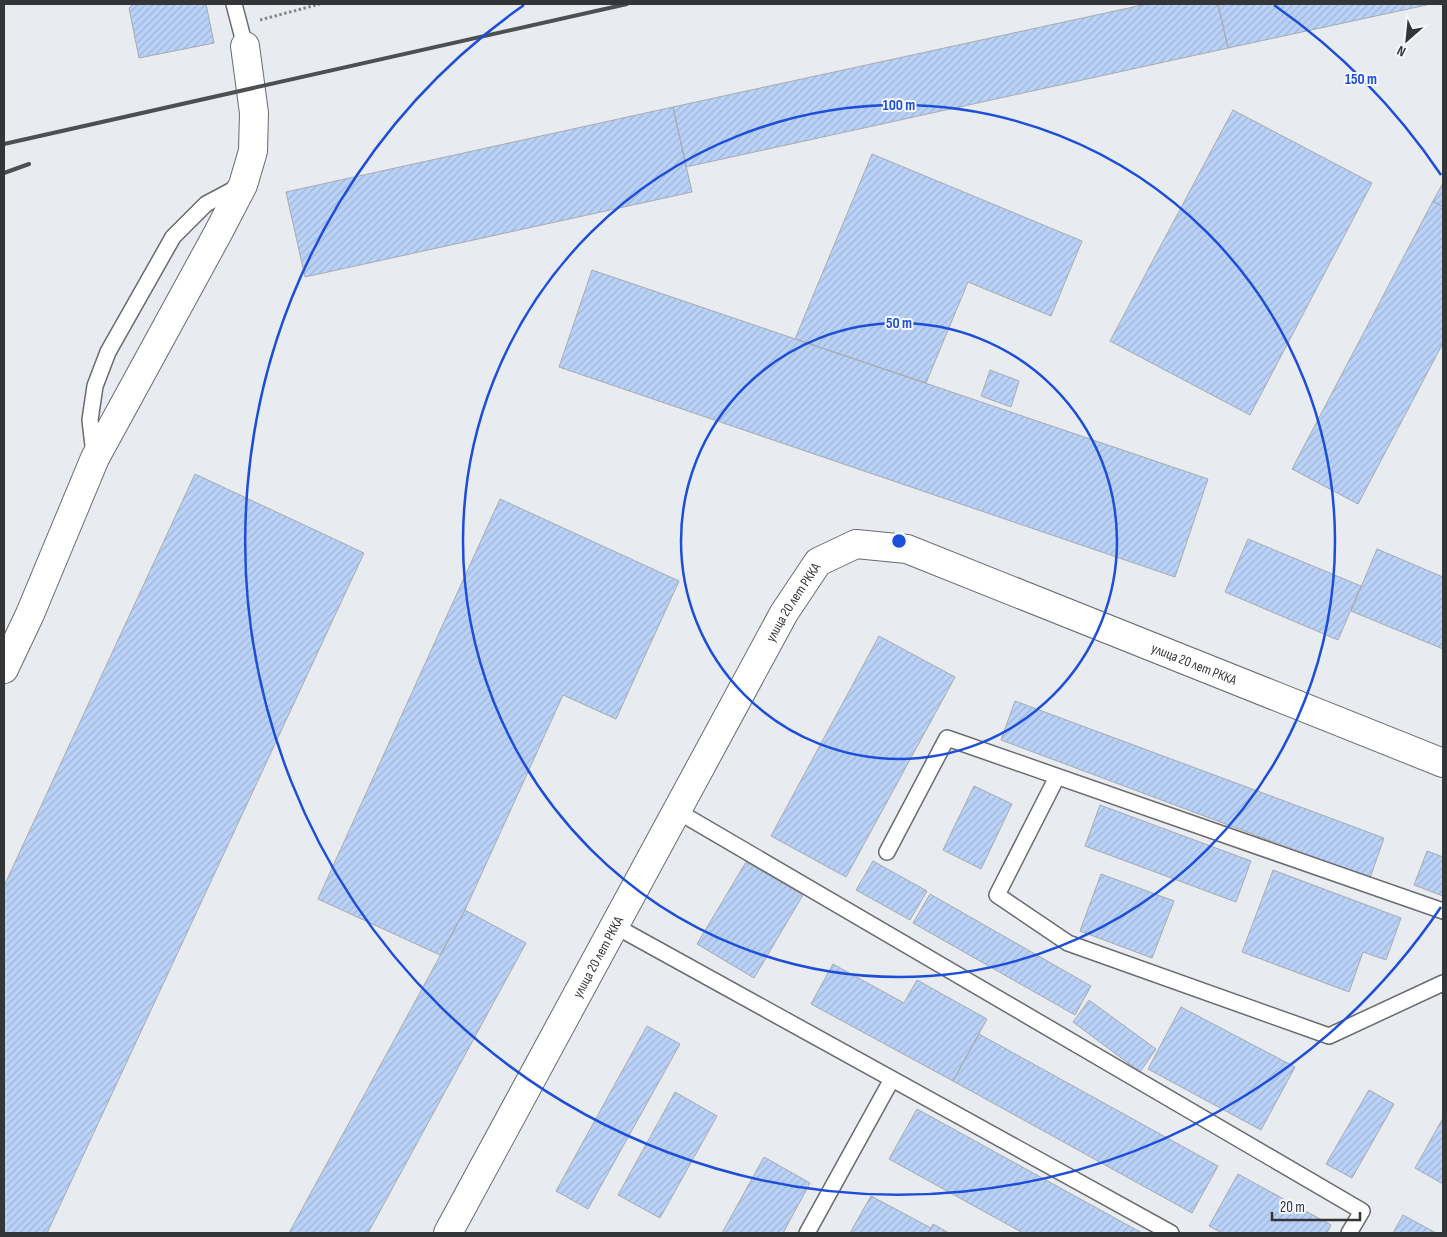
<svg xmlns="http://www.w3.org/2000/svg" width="1447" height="1237" font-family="'Sofia Sans Condensed',sans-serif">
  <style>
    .building { fill: url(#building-hatch); stroke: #a8abaf }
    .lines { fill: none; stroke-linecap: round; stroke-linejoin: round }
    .lane-casing { stroke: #696b6f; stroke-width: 18 }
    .street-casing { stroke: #696b6f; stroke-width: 30 }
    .secondary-casing { stroke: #696b6f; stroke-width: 30 }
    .path { stroke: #86888b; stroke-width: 3; stroke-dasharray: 2.5 2.5; stroke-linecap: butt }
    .lane { stroke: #fff; stroke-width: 15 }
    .street { stroke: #fff; stroke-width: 28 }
    .secondary { stroke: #fff; stroke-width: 28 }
    .rail { stroke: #4e4f52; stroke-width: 4 }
    .ring { fill: none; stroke: #1d4ed8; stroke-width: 2.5 }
    .labels { text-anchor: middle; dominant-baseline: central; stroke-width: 4; stroke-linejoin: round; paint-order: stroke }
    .street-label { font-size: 14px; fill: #343537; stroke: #f5f8fd }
    .centre { fill: #1d4ed8; stroke: #f5f8fd; stroke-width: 2.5 }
    .ring-label { font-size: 15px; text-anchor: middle; font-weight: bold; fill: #1d4ed8; stroke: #f5f8fd; stroke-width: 4; stroke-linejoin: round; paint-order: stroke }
  </style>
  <defs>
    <pattern id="building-hatch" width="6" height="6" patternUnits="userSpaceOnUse" patternTransform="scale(1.25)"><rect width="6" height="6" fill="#bad2f8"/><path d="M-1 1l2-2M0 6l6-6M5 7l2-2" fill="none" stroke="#a0b5d5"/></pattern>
  </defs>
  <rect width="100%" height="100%" fill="#e8ebef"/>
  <path class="building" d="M 133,4 L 206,4 L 214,43 L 139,58 L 129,8 Z
    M 1147,4 L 1218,4 L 1228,48 L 686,167 L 673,107 Z
    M 1218,4 L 1431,4 L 1228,48 Z
    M 673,107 L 692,192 L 305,277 L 286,192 Z
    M 1233,110 L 1372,183 L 1250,415 L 1110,341 Z
    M 872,154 L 1082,241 L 1051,316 L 968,282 L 926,383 L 795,339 Z
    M 1443,183 L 1443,207 L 1433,201 Z
    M 1433,201 L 1443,207 L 1443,343 L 1358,504 L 1292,469 Z
    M 592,270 L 1208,479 L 1175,577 L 559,367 Z
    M 990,370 L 1019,381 L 1011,407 L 981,396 Z
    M 195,474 L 364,553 L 47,1233 L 4,1233 L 4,886 Z
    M 500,499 L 679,581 L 616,719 L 563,695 L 465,910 L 440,955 L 318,899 Z
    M 1248,539 L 1361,586 L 1338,640 L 1225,592 Z
    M 1377,549 L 1443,577 L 1443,649 L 1351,611 Z
    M 879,636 L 955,677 L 846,877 L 771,836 Z
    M 1015,701 L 1384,838 L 1370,878 L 1001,740 Z
    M 974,786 L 1012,804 L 981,869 L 943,850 Z
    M 1100,805 L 1251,861 L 1236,902 L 1085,846 Z
    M 1427,851 L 1443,857 L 1443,896 L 1414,885 Z
    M 873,861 L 927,891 L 910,920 L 856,890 Z
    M 746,862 L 803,895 L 754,978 L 697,944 Z
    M 1273,870 L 1401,918 L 1386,960 L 1363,952 L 1349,992 L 1242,952 Z
    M 1101,874 L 1174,901 L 1152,958 L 1080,931 Z
    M 930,894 L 1091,986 L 1075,1015 L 913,923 Z
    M 465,910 L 526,943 L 368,1233 L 289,1233 Z
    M 833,964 L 904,1003 L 917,980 L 987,1019 L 953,1081 L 811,1004 Z
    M 1089,1000 L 1156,1049 L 1140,1072 L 1073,1022 Z
    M 1181,1007 L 1295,1067 L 1261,1130 L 1148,1069 Z
    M 647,1026 L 680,1044 L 588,1209 L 556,1191 Z
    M 979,1034 L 1218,1166 L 1192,1213 L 953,1081 Z
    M 1369,1090 L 1394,1104 L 1352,1178 L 1326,1164 Z
    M 675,1092 L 717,1116 L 660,1218 L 618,1195 Z
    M 917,1109 L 1142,1233 L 1023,1233 L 889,1159 Z
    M 1443,1118 L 1443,1184 L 1415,1168 Z
    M 764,1157 L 810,1183 L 783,1233 L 722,1233 Z
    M 1238,1174 L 1331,1225 L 1327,1233 L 1222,1233 L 1209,1226 Z
    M 871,1196 L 931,1228 L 928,1233 L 850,1233 Z
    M 1403,1215 L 1436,1233 L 1393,1233 Z
    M 933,1224 L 949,1233 L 928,1233 Z"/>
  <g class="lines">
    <g class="lane-casing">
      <path id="lane" d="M 234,4 L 245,46
        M 94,454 L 90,420 L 95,386 L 108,352 L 173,237 L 206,204 L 238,187
        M 1057,777 L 997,895 L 1068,943 L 1329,1036 L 1443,983
        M 677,811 L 1362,1211 L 1349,1233
        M 887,852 L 947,738 L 1443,911
        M 615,926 L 1171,1233
        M 807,1233 L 892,1079"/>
    </g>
    <g class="street-casing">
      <path id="street" d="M 4,669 L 30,614 L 95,458 L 218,233 L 243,185 L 253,151 L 254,113 L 245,46"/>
    </g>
    <g class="secondary-casing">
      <g id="secondary">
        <path id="s1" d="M 448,1233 L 784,613 L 818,562 L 856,544 L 907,549 L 1443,763"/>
      </g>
    </g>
    <path class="path" d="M 260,20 L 320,4"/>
    <use href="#lane" class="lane"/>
    <use href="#street" class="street"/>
    <use href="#secondary" class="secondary"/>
    <path class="rail" d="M 4,144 L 627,4
      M 4,173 L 29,164"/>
  </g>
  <g class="ring">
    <circle cx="899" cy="541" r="218"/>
    <circle cx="899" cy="541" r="436"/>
    <path d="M1441 907A654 654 0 1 1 524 5M1274 5A654 654 0 0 1 1441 175"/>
  </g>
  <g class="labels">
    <g class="street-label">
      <text stroke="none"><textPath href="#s1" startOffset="719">улица 20 лет РККА</textPath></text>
      <text stroke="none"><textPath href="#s1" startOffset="1169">улица 20 лет РККА</textPath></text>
      <text stroke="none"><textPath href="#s1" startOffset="314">улица 20 лет РККА</textPath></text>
    </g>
  </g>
  <circle cx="899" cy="541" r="8" class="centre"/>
  <g class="ring-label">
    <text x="1361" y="84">150 m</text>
    <text x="899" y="110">100 m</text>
    <text x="899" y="328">50 m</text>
  </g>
  <rect width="1447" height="1237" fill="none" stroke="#343537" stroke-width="10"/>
  <g transform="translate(1407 40) rotate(207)" stroke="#f5f8fd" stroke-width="4" paint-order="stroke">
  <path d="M0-4L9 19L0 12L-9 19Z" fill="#343537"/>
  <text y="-8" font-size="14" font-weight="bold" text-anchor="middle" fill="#343537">N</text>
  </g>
  <path d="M1272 1212v8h88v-8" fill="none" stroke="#343537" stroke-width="2.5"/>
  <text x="1280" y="1212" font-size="15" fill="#343537" stroke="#f5f8fd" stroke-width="4" paint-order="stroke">20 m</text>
</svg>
